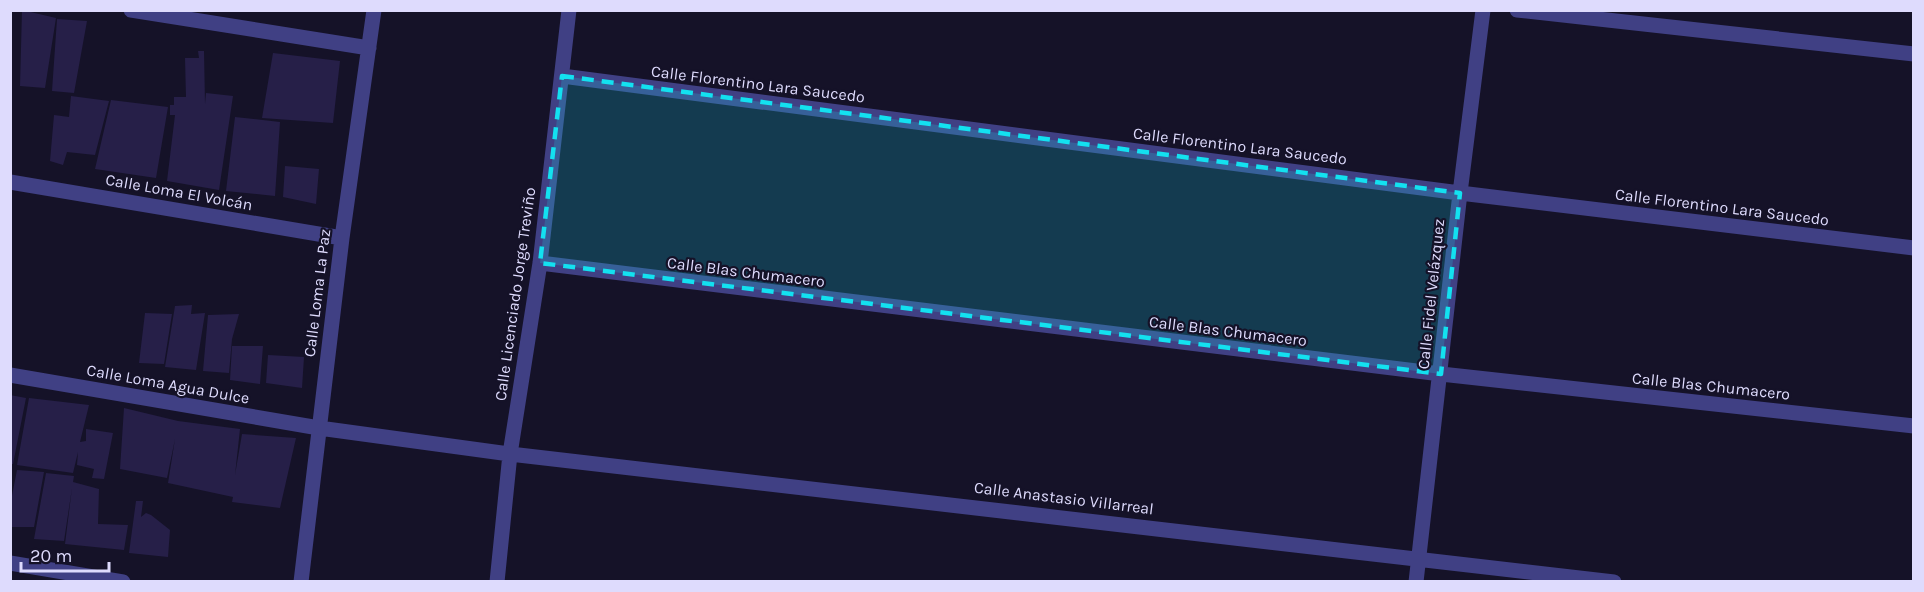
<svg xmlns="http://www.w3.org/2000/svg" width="1924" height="592" font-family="Karla,sans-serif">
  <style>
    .building { fill: #261f48 }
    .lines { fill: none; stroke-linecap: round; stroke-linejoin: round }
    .minor { stroke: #404084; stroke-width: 15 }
    .marked { fill: #13e1f0; fill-opacity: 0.2; stroke: #13e1f0; stroke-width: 4.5; stroke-dasharray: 12 8; stroke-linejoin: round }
    .labels { text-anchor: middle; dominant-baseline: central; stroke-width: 4.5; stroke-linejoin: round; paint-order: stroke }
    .street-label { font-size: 16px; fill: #dedbfd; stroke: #151228 }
  </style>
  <rect width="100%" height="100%" fill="#151228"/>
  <path class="building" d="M 22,10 L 56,18 L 45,88 L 20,86 Z
    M 57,19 L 87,21 L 74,93 L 52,91 Z
    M 198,51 L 204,51 L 205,104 L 206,93 L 233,96 L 219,190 L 167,181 L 175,115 L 170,115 L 170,105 L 174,105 L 174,97 L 186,97 L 185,58 L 199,58 Z
    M 273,53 L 340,61 L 333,123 L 262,118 Z
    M 71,96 L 109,101 L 95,155 L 67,152 L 63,165 L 50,161 L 54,115 L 69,117 Z
    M 111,100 L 168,107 L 156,178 L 95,169 Z
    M 235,117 L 280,122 L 275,196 L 226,191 Z
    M 285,166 L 319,169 L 316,204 L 283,197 Z
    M 192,305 L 191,314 L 205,313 L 196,370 L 165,367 L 175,306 Z
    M 145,313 L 172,314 L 164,364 L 139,363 Z
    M 239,314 L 232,339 L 229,373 L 203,371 L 208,315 Z
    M 232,346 L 263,346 L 260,384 L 230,380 Z
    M 268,355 L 304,357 L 302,388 L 266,383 Z
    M 10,395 L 26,398 L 13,464 L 10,464 Z
    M 29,398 L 89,405 L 80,442 L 86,441 L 86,429 L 113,433 L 104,479 L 92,478 L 94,469 L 77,465 L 78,452 L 73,473 L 17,465 Z
    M 124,408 L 178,421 L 240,429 L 235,475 L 242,434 L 296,438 L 280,508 L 232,502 L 233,497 L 168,483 L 175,439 L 167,478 L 120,469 Z
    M 17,470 L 44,472 L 34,527 L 10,527 L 10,506 Z
    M 46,473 L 74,476 L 73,482 L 99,489 L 98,524 L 128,525 L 124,550 L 65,544 L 72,488 L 64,541 L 34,539 Z
    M 136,501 L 143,501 L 141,517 L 146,513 L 151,515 L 170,530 L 168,557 L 129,553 Z"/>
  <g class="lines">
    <path class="minor" d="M 131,10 L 369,48
      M 1517,10 L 1914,54
      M 562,76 L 1460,193 L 1914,248
      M 10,182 L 342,238
      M 540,263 L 1441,374 L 1914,426
      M 10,375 L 319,428 L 510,454 L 1614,582
      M 10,563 L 123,582
      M 301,582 L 342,238 L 374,10
      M 497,582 L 510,454 L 540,263 L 569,10
      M 1416,582 L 1460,193 L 1483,10"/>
  </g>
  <path class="marked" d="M 562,76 L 1460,193 L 1441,374 L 540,263 Z"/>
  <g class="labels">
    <g class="street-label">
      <text transform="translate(758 84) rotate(7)">Calle Florentino Lara Saucedo</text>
      <text transform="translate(1240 146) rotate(7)">Calle Florentino Lara Saucedo</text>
      <text transform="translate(179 192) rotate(10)">Calle Loma El Volcán</text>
      <text transform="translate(1722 207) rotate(7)">Calle Florentino Lara Saucedo</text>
      <text transform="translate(746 272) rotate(7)">Calle Blas Chumacero</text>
      <text transform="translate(317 293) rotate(-83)">Calle Loma La Paz</text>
      <text transform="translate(515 294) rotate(-82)">Calle Licenciado Jorge Treviño</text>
      <text transform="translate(1431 294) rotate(-84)">Calle Fidel Velázquez</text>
      <text transform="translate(1228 331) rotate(7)">Calle Blas Chumacero</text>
      <text transform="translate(168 384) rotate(10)">Calle Loma Agua Dulce</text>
      <text transform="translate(1711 386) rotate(6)">Calle Blas Chumacero</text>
      <text transform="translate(1064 498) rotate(7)">Calle Anastasio Villarreal</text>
    </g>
  </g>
  <rect width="1924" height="592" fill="none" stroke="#dedbfd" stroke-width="24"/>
  <path d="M21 562v9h88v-9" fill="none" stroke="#dedbfd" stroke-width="3"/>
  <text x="30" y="562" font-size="18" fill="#dedbfd" stroke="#151228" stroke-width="4.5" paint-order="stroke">20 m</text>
</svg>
